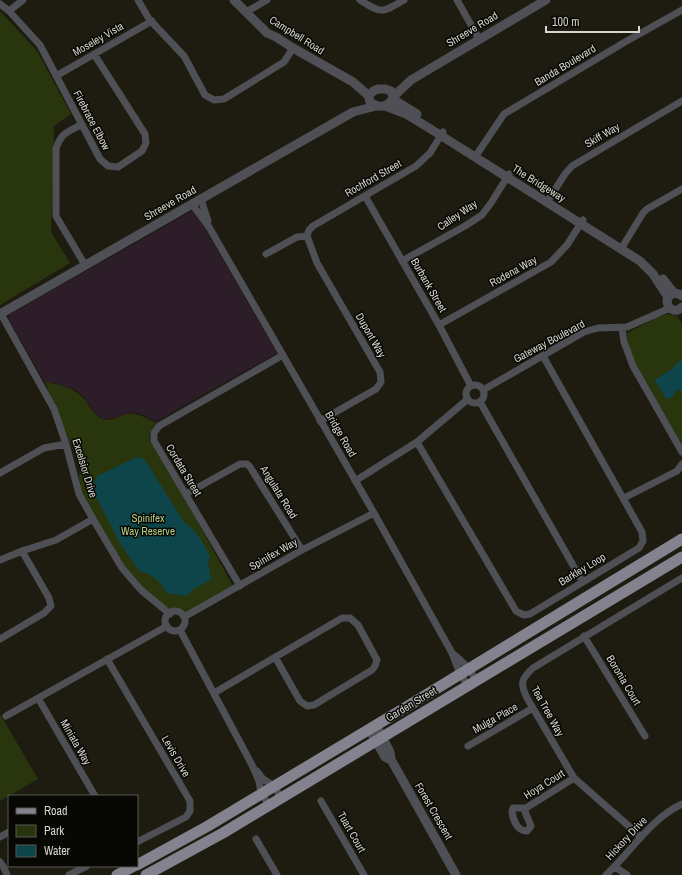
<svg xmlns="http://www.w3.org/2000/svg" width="682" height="875" font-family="'Archivo Narrow',sans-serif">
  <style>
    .education { fill: #2c1d28 }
    .green { fill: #29350d }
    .water { fill: #0e454b }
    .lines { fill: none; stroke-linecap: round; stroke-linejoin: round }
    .minor { stroke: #4f5055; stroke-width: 7 }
    .tertiary { stroke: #4f5055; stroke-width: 9 }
    .primary { stroke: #82838e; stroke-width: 11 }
    .labels { text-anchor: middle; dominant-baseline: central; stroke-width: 3; stroke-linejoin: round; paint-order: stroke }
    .street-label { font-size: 11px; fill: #d5d4cd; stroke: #070704 }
    .park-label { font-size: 11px; fill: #b4cd85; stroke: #070704 }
  </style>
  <rect width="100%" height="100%" fill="#1e1c11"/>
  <path class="education" d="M 194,210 L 277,353 L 156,421 L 138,413 L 133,413 L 127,414 L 117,418 L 104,419 L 94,412 L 84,397 L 75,390 L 60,384 L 45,382 L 9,320 L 10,314 Z"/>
  <path class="green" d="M 0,11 L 37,51 L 71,114 L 54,126 L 51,232 L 70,263 L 0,305 Z
    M 668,314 L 677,316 L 682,324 L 682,446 L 630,355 L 627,337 L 628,333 L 631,331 L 658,317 Z
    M 45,382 C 58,384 72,387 82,397 C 90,404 92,415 103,419 C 112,422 119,416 127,414 C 137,412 148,419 156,423 L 150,433 L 149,440 L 193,513 L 234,588 L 190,613 L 164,608 L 140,585 L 124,567 L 80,491 L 79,477 L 80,471 L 75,454 Z
    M 0,714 L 38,779 L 0,801 Z"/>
  <path class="water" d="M 682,360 L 682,392 L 677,389 L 672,397 L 668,399 L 666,398 L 654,380 L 672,369 L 678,362 Z
    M 137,457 L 142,458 L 145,460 L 184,522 C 198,531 203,543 210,557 L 208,562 L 211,580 L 193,589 L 187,596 L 166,593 C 166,588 154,576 148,574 C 144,572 142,573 139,570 L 122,547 L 93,491 L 93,484 L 97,476 Z"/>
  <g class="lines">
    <path class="minor" d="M 138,0 L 149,19 L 184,56 L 205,95 L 214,100 L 224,99 L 284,62 L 293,48
      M 360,0 C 382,14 382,13 404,0
      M 457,0 L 479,39
      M 0,4 L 9,11 L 40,45 L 100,159 L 108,166 L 118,167 L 142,151 L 146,143 L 145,134 L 94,54
      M 9,11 L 23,0
      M 246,12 L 267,0
      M 56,76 L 152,21
      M 81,125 C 67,132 61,133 56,149 L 56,216 L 85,265
      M 475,157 L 504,114 L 625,42 L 682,10
      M 365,196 L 439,325 L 471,386
      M 201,199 L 208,221
      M 547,202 L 565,174 L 572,166 L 682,101
      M 192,204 L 209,227 L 374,513 L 452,653 L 460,674 L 468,685
      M 307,236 L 317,263 L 380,372 L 381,382 L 376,389 L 320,421
      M 307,236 L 309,230 L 313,226 L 416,166 L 430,153 L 443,132
      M 621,249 L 643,213 L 647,209 L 682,189
      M 266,254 L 297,237 L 307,236
      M 402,261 L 465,226 L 482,215 L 491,203 L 509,174
      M 1,314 L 54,409 L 66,444 L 79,494 L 93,519 L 122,568 L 141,590 L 170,614
      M 439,325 L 551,262 L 567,245 L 583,220
      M 622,328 L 624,342 L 633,366 L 682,452
      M466 394a9 9 0 1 1 18 0a9 9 0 1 1-18 0Z
      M 483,390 L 584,332 L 598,328 L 627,327 L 670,308
      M 480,402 L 582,581
      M 417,442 L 516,611 L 524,615 L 530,614 L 639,548 L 643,541 L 642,532 L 543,356
      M 0,473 L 44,448 L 66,444
      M 355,481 L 417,442 L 468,399
      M 186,494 L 240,464 L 247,464 L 250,467 L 302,550
      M 624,498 L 677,471 L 682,464
      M 0,560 L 22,551 L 56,540 L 93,519
      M 240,586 L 154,441 L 154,433 L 159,426 L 283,355
      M165 621a10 10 0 1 1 20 0a10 10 0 1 1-20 0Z
      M 184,617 L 302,550 L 374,513
      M 180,630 L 252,765 L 259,781 L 261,793 L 269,805
      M 584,636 L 645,736
      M 0,639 L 44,613 L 51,606 L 49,598 L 22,551
      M 452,653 C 463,661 470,669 476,680
      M 107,659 L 190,801 L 190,811 L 186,817 L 137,842
      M 214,693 L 342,618 L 350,618 L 358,625 L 377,660 L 375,666 L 372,670 L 314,705 L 307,706 L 300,701 L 275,657
      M 38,698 L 95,796
      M 6,716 L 167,626
      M 468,746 L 533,708
      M 257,771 L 263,779 L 274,786 L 281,798
      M 321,801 L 364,875
      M 526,808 L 525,812 L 531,826 L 527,831 C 517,831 513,820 512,811 L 513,808 L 526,808 L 574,778
      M 640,836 L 574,778 L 527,698 C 520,684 521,679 533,668 L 682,578
      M 0,837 L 9,832
      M 256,839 L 277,875
      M 0,862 L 4,868 L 7,875
      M 615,867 L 627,875
      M 69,875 L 87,866
      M 606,875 C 632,851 650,819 682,804"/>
    <path class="tertiary" d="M 234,0 L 267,33 L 276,37 L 293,48 L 353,82 L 369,96
      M 378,89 L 385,89 L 391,91 L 393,97 C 390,107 378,109 370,102 C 367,95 372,91 378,89 Z
      M 393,97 L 411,80 L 546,0
      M 393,99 L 417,114
      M 385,106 L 406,114 L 429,128 L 640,261 L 653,274 L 668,297
      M 663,279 L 674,293
      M 682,296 C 676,291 670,293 667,300 C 667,307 671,311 678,310 L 682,307
      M 0,314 L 353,112 L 376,106
      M 376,725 L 390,752 L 391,760
      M 369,729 L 385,757 L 391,760 L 393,763 L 456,875"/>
    <path class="primary" d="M 137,865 L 208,826 L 403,709 L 682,539
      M 117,875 L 134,866
      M 146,875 L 223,833 L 682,557"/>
  </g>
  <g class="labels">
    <g class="street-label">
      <text transform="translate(472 29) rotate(-31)">Shreeve Road</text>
      <text transform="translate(297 35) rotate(32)">Campbell Road</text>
      <text transform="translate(98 39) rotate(-30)">Moseley Vista</text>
      <text transform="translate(565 65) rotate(-31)">Banda Boulevard</text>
      <text transform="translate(92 120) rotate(62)">Firebrace Elbow</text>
      <text transform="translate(602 135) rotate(-30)">Skiff Way</text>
      <text transform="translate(373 178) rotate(-30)">Rochford Street</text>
      <text transform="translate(539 183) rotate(32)">The Bridgeway</text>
      <text transform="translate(170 203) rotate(-30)">Shreeve Road</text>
      <text transform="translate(457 215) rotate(-34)">Calley Way</text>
      <text transform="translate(513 271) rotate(-29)">Rodena Way</text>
      <text transform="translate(429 285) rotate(60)">Burbank Street</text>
      <text transform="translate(371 335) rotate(60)">Dupont Way</text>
      <text transform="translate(549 341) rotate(-28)">Gateway Boulevard</text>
      <text transform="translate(341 434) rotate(60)">Bridge Road</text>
      <text transform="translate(85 468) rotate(73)">Excelsior Drive</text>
      <text transform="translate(184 470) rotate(59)">Cordata Street</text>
      <text transform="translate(279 492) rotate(58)">Angulata Road</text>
      <text transform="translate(273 554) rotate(-30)">Spinifex Way</text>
      <text transform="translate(582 569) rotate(-31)">Barkley Loop</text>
      <text transform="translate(624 680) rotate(59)">Boronia Court</text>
      <text transform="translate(411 704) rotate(-31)">Garden Street</text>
      <text transform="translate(548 711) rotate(61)">Tea Tree Way</text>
      <text transform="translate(495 718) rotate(-30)">Mulga Place</text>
      <text transform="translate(76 742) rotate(60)">Miniata Way</text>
      <text transform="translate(176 756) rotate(60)">Levis Drive</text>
      <text transform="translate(544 784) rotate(-32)">Hoya Court</text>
      <text transform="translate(434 811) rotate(60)">Forest Crescent</text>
      <text transform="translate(352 832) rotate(60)">Tuart Court</text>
      <text transform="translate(626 838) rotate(-47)">Hickory Drive</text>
    </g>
    <g class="park-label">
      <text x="148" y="518">Spinifex<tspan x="148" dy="13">Way Reserve</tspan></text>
    </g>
  </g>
  <rect x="8" y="795" width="130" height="72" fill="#070704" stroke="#595954"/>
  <rect x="16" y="808" width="20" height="6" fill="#82838e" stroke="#595954"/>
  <text x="44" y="815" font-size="12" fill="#d5d4cd">Road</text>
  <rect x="16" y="825" width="20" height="12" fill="#29350d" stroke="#595954"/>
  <text x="44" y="835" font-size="12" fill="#d5d4cd">Park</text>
  <rect x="16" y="845" width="20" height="12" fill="#0e454b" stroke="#595954"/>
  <text x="44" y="855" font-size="12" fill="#d5d4cd">Water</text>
  <path d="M546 26v6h93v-6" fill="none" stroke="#d5d4cd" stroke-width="2"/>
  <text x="552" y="26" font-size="12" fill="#d5d4cd" stroke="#070704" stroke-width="3" paint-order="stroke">100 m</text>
</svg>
